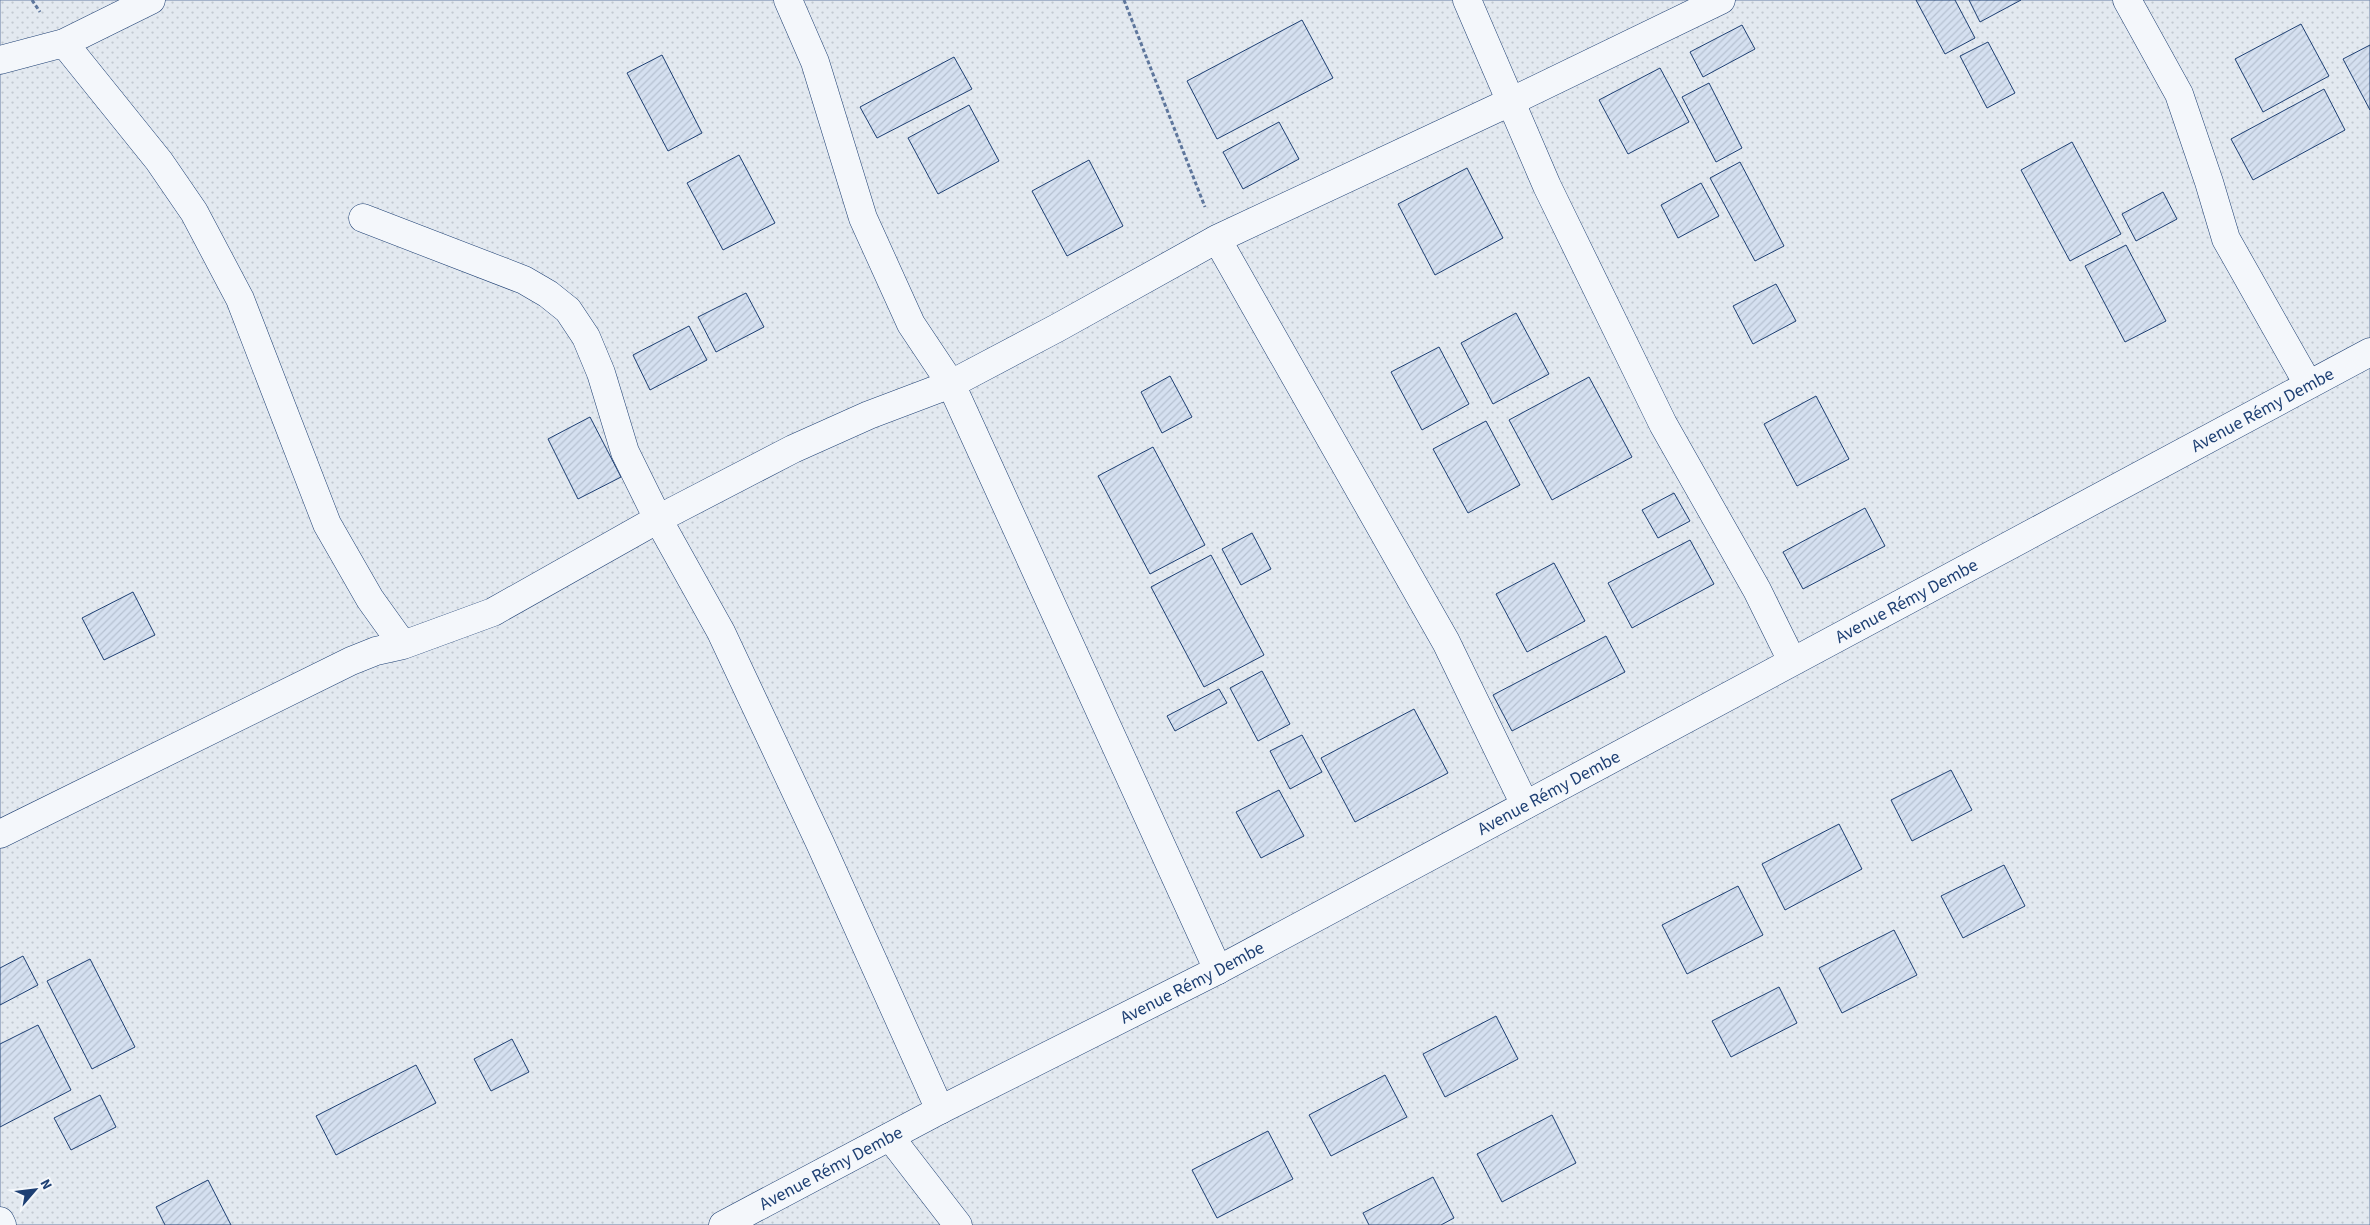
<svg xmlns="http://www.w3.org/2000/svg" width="2370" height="1225" font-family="'Source Sans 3',sans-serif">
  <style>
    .grass { fill: url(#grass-dots); stroke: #687fa3 }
    .building { fill: url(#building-hatch); stroke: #1d3f73 }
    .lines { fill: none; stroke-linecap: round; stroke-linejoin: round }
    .street-casing { stroke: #1d3f73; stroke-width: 29 }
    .secondary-casing { stroke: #1d3f73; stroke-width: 29 }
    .path { stroke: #5e769c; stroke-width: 3; stroke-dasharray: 4 2.5; stroke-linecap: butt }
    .street { stroke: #f4f7fb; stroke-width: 28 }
    .secondary { stroke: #f4f7fb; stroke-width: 28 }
    .labels { text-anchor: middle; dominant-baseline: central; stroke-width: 4; stroke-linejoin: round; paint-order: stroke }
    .street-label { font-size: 18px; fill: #1d3f73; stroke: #f4f7fb }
  </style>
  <defs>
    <pattern id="grass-dots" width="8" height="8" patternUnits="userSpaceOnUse" patternTransform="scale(1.25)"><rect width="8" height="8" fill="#e3e9f0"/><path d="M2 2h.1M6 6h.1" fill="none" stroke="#c2c9d1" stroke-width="1.8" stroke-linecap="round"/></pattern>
    <pattern id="building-hatch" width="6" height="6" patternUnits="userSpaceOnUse" patternTransform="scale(1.25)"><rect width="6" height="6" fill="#d5e0f0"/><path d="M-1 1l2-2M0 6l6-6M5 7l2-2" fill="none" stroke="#b6c1d1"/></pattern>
  </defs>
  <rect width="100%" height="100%" fill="#f4f7fb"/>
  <path class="grass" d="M 0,0 L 2370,0 L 2370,1225 L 0,1225 Z"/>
  <path class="building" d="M 1916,0 L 1955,0 L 1975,38 L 1945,54 Z
    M 1969,0 L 2021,0 L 1980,22 Z
    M 1302,20 L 1333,78 L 1217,139 L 1187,81 Z
    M 2301,24 L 2329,76 L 2263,112 L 2235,59 Z
    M 1742,25 L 1755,49 L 1703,77 L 1690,52 Z
    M 1988,42 L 2015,93 L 1987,108 L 1960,56 Z
    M 2370,45 L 2370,110 L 2343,59 Z
    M 662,55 L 702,133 L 668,151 L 627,73 Z
    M 954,57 L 972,89 L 877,138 L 860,107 Z
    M 1660,68 L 1689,122 L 1628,154 L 1599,100 Z
    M 1709,83 L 1742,148 L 1716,162 L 1682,97 Z
    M 2324,89 L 2345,130 L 2253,180 L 2231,139 Z
    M 969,105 L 999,161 L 938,194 L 908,138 Z
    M 1279,122 L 1299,159 L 1243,189 L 1223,152 Z
    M 2072,142 L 2121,234 L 2070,261 L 2021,170 Z
    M 739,155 L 775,223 L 723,250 L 687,183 Z
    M 1089,160 L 1123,226 L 1067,256 L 1032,191 Z
    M 1740,162 L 1784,246 L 1755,261 L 1710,178 Z
    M 1467,168 L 1503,238 L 1435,275 L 1398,204 Z
    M 1701,183 L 1719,216 L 1678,238 L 1661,205 Z
    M 2163,192 L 2177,219 L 2136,241 L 2122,214 Z
    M 2126,245 L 2166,321 L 2125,342 L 2085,266 Z
    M 1776,284 L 1796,321 L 1753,344 L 1733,306 Z
    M 746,293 L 764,327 L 716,352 L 698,317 Z
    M 1516,313 L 1549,374 L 1493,404 L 1461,343 Z
    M 689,326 L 707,360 L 650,390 L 633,355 Z
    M 1439,347 L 1469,404 L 1422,430 L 1391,372 Z
    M 1170,376 L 1192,417 L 1162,433 L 1141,392 Z
    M 1589,377 L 1632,457 L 1552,500 L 1509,420 Z
    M 1816,396 L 1849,459 L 1797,486 L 1764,424 Z
    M 590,417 L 621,477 L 578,499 L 548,439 Z
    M 1486,421 L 1520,485 L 1468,513 L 1433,449 Z
    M 1153,447 L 1205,545 L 1150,574 L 1098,476 Z
    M 1674,493 L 1690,521 L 1658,538 L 1642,510 Z
    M 1865,508 L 1885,546 L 1803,589 L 1783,552 Z
    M 1252,533 L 1271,569 L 1241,585 L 1222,549 Z
    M 1690,540 L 1714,584 L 1632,628 L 1608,583 Z
    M 1211,555 L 1264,655 L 1204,687 L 1151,587 Z
    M 1554,563 L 1585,621 L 1527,652 L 1496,594 Z
    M 133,592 L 155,635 L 104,660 L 82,618 Z
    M 1606,636 L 1625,672 L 1512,731 L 1493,695 Z
    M 1262,671 L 1290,724 L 1258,741 L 1230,688 Z
    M 1219,689 L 1227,703 L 1175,731 L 1167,716 Z
    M 1414,709 L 1448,773 L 1355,822 L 1321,758 Z
    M 1302,735 L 1322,772 L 1290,789 L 1270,751 Z
    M 1951,770 L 1972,810 L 1912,841 L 1891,800 Z
    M 1279,790 L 1304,836 L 1261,858 L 1236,812 Z
    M 1839,824 L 1862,869 L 1785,910 L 1762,864 Z
    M 2004,865 L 2025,906 L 1963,938 L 1941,896 Z
    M 1738,886 L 1763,935 L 1687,974 L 1662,925 Z
    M 1894,930 L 1917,975 L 1842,1013 L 1819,968 Z
    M 23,956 L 38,985 L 0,1005 L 0,968 Z
    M 90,959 L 135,1047 L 92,1069 L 47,981 Z
    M 1779,987 L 1797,1023 L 1731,1057 L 1712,1021 Z
    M 1496,1016 L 1518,1059 L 1445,1097 L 1423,1054 Z
    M 38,1025 L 71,1090 L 0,1127 L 0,1044 Z
    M 512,1039 L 529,1072 L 491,1091 L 474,1059 Z
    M 416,1065 L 436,1103 L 336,1155 L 316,1116 Z
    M 1385,1075 L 1407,1117 L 1331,1156 L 1309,1115 Z
    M 100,1095 L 116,1127 L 71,1150 L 54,1118 Z
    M 1552,1115 L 1576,1163 L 1502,1202 L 1477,1154 Z
    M 1268,1131 L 1293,1179 L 1217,1218 L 1192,1170 Z
    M 1433,1177 L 1454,1218 L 1441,1225 L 1369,1225 L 1363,1213 Z
    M 208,1180 L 231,1225 L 165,1225 L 156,1207 Z"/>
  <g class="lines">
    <g class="street-casing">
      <path id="street" d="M 788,0 L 815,62 L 863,218 L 911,324 L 951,384 L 1218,970
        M 1467,0 L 1547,186 L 1663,424 L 1757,590 L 1792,661
        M 2127,0 L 2179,94 L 2209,182 L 2226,239 L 2308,384
        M 64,43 L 159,161 L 194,212 L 240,299 L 327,524 L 370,599 L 403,645
        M 0,60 L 64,43 L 151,0
        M 363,218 L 524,280 L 548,294 L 568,310 L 586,337 L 601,373 L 625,452 L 658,519 L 721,632 L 820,843 L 940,1110
        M 1217,239 L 1446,642 L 1525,805
        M 0,834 L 351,661 L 376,651 L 403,645 L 493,612 L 658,519 L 793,449 L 869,415 L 951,384 L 1057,328 L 1217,239 L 1510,102 L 1721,0
        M 890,1137 L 958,1225
        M 0,1221 L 2,1225"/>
    </g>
    <g class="secondary-casing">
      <g id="secondary">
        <path id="s1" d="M 723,1225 L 940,1110 L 1218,970 L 2370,352"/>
      </g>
    </g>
    <path class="path" d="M 32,0 L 40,12
      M 1124,0 L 1205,207"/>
    <use href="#street" class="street"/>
    <use href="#secondary" class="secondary"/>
  </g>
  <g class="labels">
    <g class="street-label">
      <text stroke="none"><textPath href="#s1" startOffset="1742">Avenue Rémy Dembe</textPath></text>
      <text stroke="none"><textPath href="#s1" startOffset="1338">Avenue Rémy Dembe</textPath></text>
      <text stroke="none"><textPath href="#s1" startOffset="932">Avenue Rémy Dembe</textPath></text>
      <text stroke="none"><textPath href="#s1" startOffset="528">Avenue Rémy Dembe</textPath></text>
      <text stroke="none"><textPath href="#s1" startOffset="122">Avenue Rémy Dembe</textPath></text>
    </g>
  </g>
  <g transform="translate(35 1190) rotate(62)" stroke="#f4f7fb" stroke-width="4" paint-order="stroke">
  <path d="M0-4L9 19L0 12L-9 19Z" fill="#1d3f73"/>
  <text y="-8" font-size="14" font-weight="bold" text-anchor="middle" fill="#1d3f73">N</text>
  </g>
</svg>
